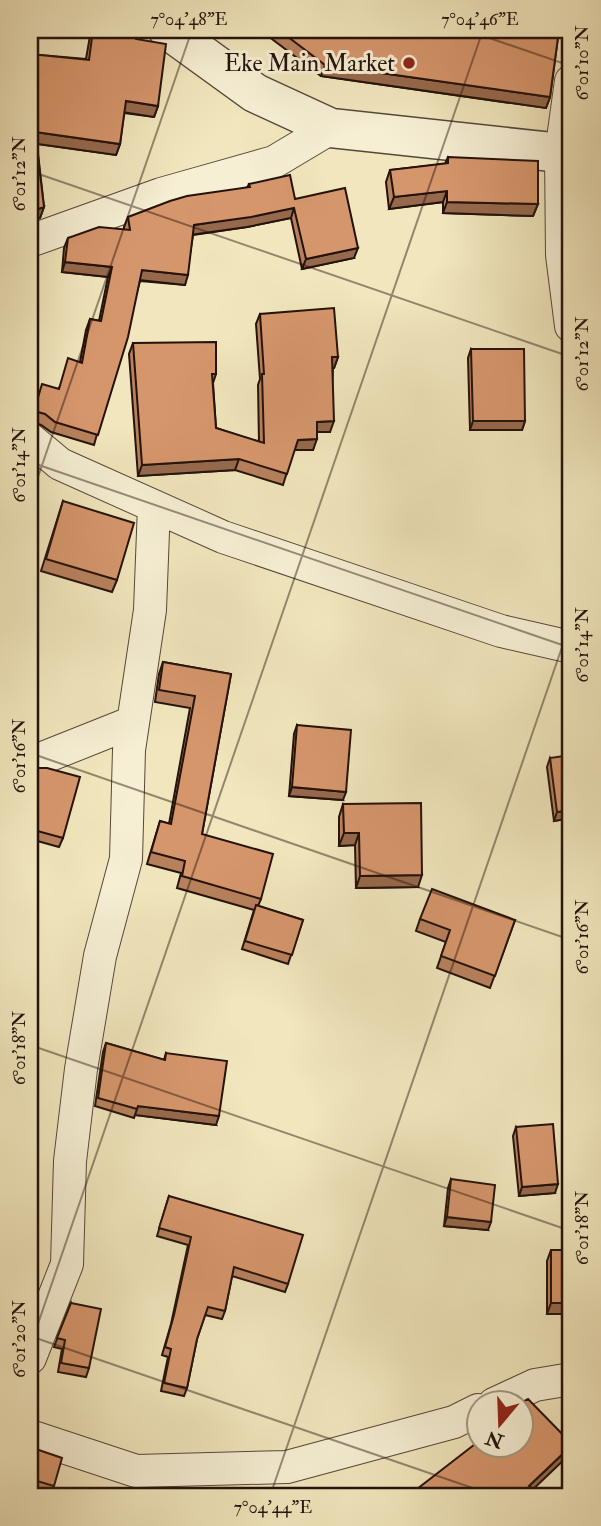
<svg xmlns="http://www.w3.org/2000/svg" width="601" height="1526" font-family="'IM FELL Double Pica',serif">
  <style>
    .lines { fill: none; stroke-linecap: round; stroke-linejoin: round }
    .minor-casing { stroke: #574738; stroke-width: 34 }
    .tertiary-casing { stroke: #574738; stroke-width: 41 }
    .minor { stroke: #f6efd4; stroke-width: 32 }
    .tertiary { stroke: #f6efd4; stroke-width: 38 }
    .wall { fill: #b8815d; stroke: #24120b; stroke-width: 2 }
    .shaded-wall { fill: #96694c; stroke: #24120b; stroke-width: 2 }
    .building { fill: #d6966c; stroke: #24120b; stroke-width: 2 }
    .ticks { fill: none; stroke: #24120b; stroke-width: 2; stroke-opacity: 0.45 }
    .poi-dot { fill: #8f2418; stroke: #f6efd4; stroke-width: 2.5 }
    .labels { text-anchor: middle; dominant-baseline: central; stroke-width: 6; stroke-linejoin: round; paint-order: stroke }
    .poi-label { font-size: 24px; fill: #24120b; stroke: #f6efd4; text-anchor: end }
    .neatline { fill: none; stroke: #24120b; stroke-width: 2.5 }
    .ticks-label { font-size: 18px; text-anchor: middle; fill: #24120b }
  </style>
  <rect width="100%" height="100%" fill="#f1e6bd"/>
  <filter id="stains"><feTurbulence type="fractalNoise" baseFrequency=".00286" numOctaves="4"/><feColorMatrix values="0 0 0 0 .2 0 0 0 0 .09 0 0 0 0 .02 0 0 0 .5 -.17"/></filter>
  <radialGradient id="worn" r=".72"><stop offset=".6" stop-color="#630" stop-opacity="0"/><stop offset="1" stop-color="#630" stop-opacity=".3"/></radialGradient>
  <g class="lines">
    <g class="minor-casing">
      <path id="minor" d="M 571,81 L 561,153 L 562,255 L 571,326
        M 30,241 L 161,194 L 274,162 L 331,128
        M 30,439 L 60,464 L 223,537 L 501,631 L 571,647
        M 30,758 L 40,759 L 133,722
        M 30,1358 L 67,1264 L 70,1161 L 81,1069 L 100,956 L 126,859 L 129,750 L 150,610 L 154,506
        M 494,1404 L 535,1385 L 571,1379
        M 30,1436 L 136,1471 L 287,1467 L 454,1422 L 478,1410"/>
    </g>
    <g class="tertiary-casing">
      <path id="tertiary" d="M 168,30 L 255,93 L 331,128 L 561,153 L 571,152"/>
    </g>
    <use href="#minor" class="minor"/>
    <use href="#tertiary" class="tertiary"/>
  </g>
  <path class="wall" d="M 91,30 L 137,30 L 136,39 L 158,106 L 154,117 L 124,113 L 120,144 L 116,155 L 37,144 L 44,207 L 40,218 L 30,54 L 86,59 Z
    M 260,30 L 559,30 L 550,97 L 546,108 L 321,76 Z
    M 448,157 L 538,204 L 533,216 L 443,213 L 443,202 L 389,209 L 386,182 L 390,170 L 445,164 Z
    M 249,184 L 295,199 L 354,258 L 302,269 L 291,218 L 247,227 L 193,235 L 185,285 L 140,281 L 94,445 L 51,432 L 41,425 L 30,421 L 38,394 L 58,389 L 80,362 L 86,330 L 90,319 L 99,321 L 108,277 L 62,272 L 64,248 L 68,238 L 124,230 L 124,227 L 128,217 L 247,188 Z
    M 260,314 L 338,357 L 334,368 L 333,368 L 330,432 L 317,432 L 313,450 L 294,450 L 283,485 L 235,470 L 138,476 L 129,354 L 133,343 L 216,374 L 213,383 L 216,428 L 259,442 L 258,385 L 260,379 L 256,324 Z
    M 471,349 L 525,421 L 522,430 L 470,430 L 468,358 Z
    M 63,501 L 117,580 L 112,592 L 41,571 Z
    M 163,662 L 231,674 L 202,834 L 261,899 L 258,906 L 303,920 L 288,964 L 242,949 L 254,910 L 177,888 L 181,873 L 147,864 L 160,821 L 169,824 L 190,708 L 155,702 L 159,674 Z
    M 297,725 L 343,800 L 289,796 L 294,734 Z
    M 550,758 L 571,818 L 554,821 L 547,767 Z
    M 38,768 L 63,838 L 59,847 L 30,839 L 30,794 Z
    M 343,804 L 418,887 L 356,888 L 355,845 L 339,846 L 339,817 Z
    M 420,919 L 515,920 L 490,988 L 437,968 L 446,942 L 416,931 Z
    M 106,1043 L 164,1060 L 166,1053 L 216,1125 L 135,1115 L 134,1118 L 95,1106 L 103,1052 Z
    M 516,1127 L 555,1193 L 519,1196 L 513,1136 Z
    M 451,1179 L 488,1230 L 444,1226 L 448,1188 Z
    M 169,1196 L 288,1284 L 285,1292 L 232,1276 L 225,1311 L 222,1319 L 205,1315 L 197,1339 L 187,1388 L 184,1396 L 161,1391 L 168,1357 L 162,1355 L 171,1324 L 188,1245 L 157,1236 Z
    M 551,1250 L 571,1250 L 571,1314 L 547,1314 L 547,1261 Z
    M 71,1303 L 89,1368 L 86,1377 L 58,1372 L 62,1349 L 54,1347 Z
    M 30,1447 L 54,1486 L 50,1495 L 30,1488 Z"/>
  <path class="shaded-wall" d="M 325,65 L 550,97 L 546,108 L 321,76 Z
    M 126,101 L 158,106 L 154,117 L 122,112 Z
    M 35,132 L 120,144 L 116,155 L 31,143 Z
    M 447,191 L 443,202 L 389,209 L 394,197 Z
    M 447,202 L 538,204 L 533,216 L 443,213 Z
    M 44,207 L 40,218 L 30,222 L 30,212 Z
    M 294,208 L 291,218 L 247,227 L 190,235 L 194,225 Z
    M 358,248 L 354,258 L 302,269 L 306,259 Z
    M 65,262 L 112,267 L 108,277 L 62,272 Z
    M 142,270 L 188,275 L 185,285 L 139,280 Z
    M 332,357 L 338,357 L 334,368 L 328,368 Z
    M 334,421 L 330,432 L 313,432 L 317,422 Z
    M 473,421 L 525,421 L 522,430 L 470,430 Z
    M 317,439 L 313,450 L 294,450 L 298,440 Z
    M 239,459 L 235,470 L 138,476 L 142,465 Z
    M 292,787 L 346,792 L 343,800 L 289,796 Z
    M 571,810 L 571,818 L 554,821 L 557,812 Z
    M 344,833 L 359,833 L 355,845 L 339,846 Z
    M 422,875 L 418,887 L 356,888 L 360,876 Z
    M 138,1106 L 219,1116 L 216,1125 L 135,1115 Z
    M 558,1184 L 555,1193 L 519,1196 L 522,1187 Z
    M 447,1217 L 491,1222 L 488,1230 L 444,1226 Z
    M 551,1303 L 571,1303 L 571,1314 L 547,1314 Z
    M 571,1446 L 569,1455 L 526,1496 L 529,1486 Z"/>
  <path class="building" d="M 93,30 L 137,30 L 136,39 L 166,44 L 158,106 L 126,101 L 120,144 L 35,132 L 44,207 L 30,212 L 30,54 L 89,60 Z
    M 279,30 L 559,30 L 550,97 L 325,65 Z
    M 448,157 L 538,161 L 538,204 L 447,202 L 447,191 L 394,197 L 390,170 L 448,163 Z
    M 290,175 L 295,199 L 345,188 L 358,248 L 306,259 L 294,208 L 251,217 L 194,225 L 188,275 L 142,270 L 128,337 L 98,435 L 55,422 L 45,414 L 34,411 L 42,384 L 59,389 L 68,358 L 82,363 L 90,319 L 101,321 L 112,267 L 65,262 L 68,238 L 99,227 L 130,230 L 128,217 L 170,201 L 187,196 L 250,187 L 249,184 Z
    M 334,308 L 338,357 L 332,357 L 334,421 L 317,422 L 317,439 L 298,440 L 287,474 L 239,459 L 142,465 L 133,343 L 216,342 L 216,374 L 212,374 L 216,428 L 264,443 L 262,374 L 264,374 L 260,314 Z
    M 471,349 L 524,349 L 525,421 L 473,421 Z
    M 63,501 L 134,523 L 117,580 L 46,559 Z
    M 163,662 L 231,674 L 202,834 L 273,854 L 261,899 L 182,876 L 185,861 L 151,852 L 160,821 L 171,824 L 195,696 L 159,690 Z
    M 297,725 L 351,730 L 346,792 L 292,787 Z
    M 571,755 L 571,810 L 557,812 L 550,758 Z
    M 38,768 L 47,768 L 80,777 L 63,838 L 30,829 L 30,797 Z
    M 421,803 L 422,875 L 360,876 L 359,833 L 344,833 L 343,804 Z
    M 432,889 L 515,920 L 495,976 L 441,956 L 450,930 L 420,919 Z
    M 256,905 L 303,920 L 292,955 L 245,941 Z
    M 106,1043 L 165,1060 L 166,1053 L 227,1061 L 219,1116 L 138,1106 L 137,1109 L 98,1098 Z
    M 553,1124 L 558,1184 L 522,1187 L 516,1127 Z
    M 451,1179 L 495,1185 L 491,1222 L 447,1217 Z
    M 169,1196 L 303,1235 L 288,1284 L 234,1267 L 225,1311 L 208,1307 L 197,1339 L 187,1388 L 164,1383 L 171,1349 L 165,1347 L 174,1315 L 191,1237 L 159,1228 Z
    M 30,1247 L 33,1248 L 30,1259 Z
    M 551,1250 L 571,1250 L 571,1303 L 551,1303 Z
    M 71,1303 L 101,1309 L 89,1368 L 61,1363 L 65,1340 L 57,1338 Z
    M 528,1399 L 571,1443 L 571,1446 L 529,1486 L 542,1496 L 408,1496 L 479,1441 L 479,1446 L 521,1446 L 521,1404 L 519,1404 Z
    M 30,1447 L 62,1458 L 54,1486 L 30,1479 Z"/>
  <path class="ticks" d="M 466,30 L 571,66M 30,171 L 571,357M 30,462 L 571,648M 30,500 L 192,30M 30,753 L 571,940M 30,1045 L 571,1231M 30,1336 L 496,1496M 30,1347 L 483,30M 270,1496 L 571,621M 562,1496 L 571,1468"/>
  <circle class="poi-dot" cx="409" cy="63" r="7"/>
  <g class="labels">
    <g class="poi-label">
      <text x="395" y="63">Eke Main Market</text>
    </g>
  </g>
  <rect width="601" height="1526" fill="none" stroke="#f1e6bd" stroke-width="77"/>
  <g transform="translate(500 1424) rotate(199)"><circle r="33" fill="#f6efd4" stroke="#a29784" stroke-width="2"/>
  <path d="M0-5L12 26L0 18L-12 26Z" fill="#8f2418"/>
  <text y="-10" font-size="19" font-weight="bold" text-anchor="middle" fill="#24120b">N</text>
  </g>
  <rect x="38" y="38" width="524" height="1450" class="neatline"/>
  <g class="ticks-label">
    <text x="189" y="25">7°04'48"E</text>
    <text x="480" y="25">7°04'46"E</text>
    <text transform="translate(582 63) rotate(-90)" y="6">6°01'10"N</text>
    <text transform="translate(19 174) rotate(-90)" y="6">6°01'12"N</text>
    <text transform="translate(582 354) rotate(-90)" y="6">6°01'12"N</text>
    <text transform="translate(19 465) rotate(-90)" y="6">6°01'14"N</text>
    <text transform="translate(582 645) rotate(-90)" y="6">6°01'14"N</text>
    <text transform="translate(19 756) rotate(-90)" y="6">6°01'16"N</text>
    <text transform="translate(582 937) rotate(-90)" y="6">6°01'16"N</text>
    <text transform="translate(19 1048) rotate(-90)" y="6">6°01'18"N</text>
    <text transform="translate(582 1228) rotate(-90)" y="6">6°01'18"N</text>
    <text transform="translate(19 1339) rotate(-90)" y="6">6°01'20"N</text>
    <text x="273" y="1513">7°04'44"E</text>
  </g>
  <rect width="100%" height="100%" filter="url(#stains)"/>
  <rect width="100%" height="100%" fill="url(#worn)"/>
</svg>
